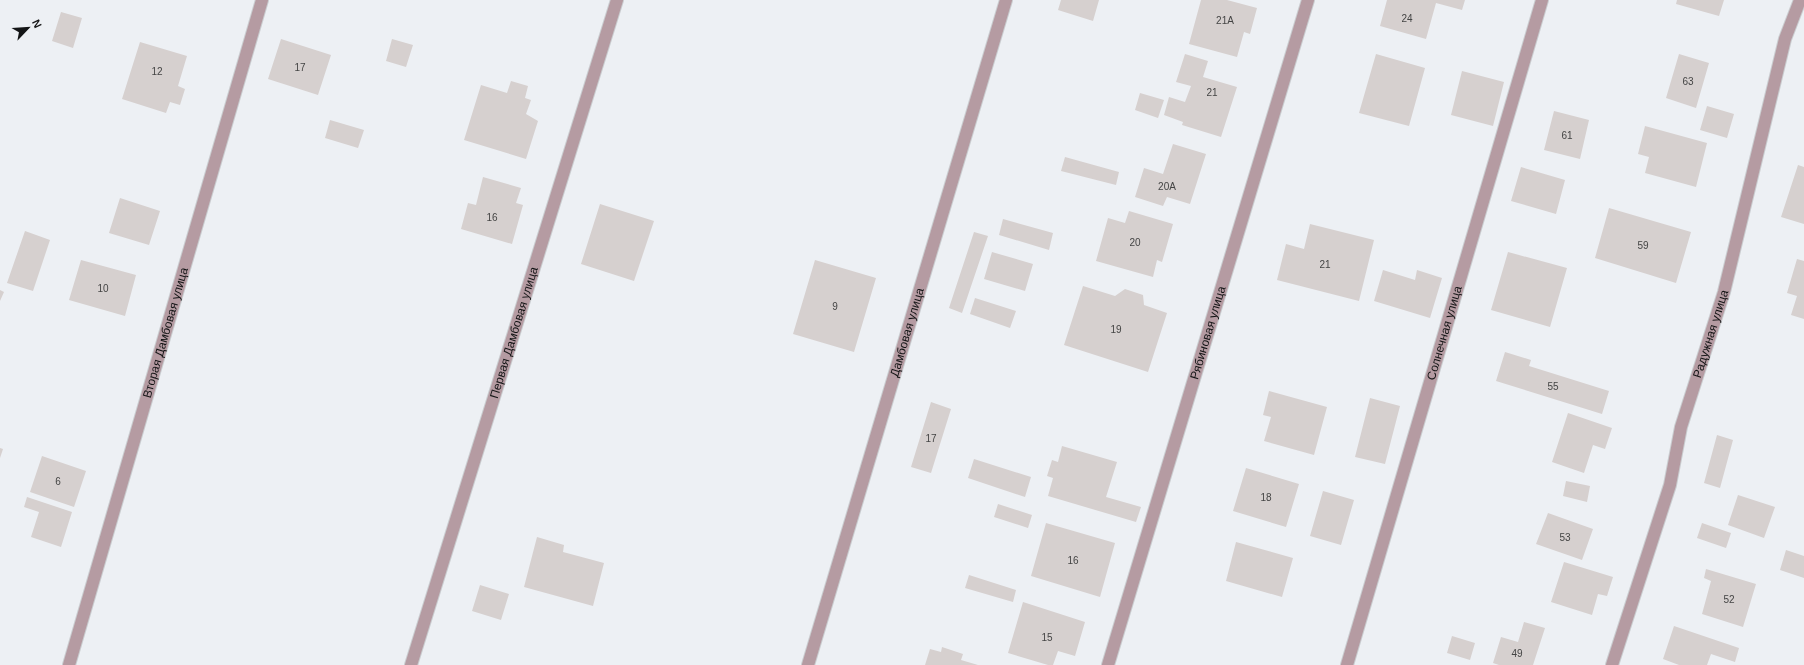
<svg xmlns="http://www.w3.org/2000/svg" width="1804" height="665" font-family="Helvetica,sans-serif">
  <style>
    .building { fill: #d6d0cf }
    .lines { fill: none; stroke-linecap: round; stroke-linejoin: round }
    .minor-casing { stroke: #cacdd0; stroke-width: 14 }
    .minor { stroke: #b59ba2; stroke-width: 12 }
    .labels { text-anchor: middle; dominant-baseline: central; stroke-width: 3.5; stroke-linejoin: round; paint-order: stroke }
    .number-label { font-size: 10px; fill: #444 }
    .street-label { font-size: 12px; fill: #141516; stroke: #edf0f4 }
  </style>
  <rect width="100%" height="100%" fill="#edf0f4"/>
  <path class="building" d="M 1061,0 L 1099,0 L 1093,21 L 1058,10 Z
    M 1201,0 L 1227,0 L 1257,8 L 1250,34 L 1244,32 L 1237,57 L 1189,44 Z
    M 1387,0 L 1465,0 L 1462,10 L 1436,3 L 1426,39 L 1380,26 Z
    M 1677,0 L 1724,0 L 1719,16 L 1676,4 Z
    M 61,12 L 82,18 L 73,48 L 52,41 Z
    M 281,39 L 331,55 L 318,95 L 268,79 Z
    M 392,39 L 413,45 L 406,67 L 386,61 Z
    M 140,42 L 187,56 L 178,86 L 185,89 L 180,105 L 170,102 L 166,113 L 122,99 Z
    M 1185,54 L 1208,61 L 1203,77 L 1237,87 L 1221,137 L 1182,125 L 1183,122 L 1164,115 L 1169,97 L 1185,102 L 1191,86 L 1176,82 Z
    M 1376,54 L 1425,68 L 1409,126 L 1359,113 Z
    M 1679,54 L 1709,63 L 1696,108 L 1666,98 Z
    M 1462,71 L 1504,82 L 1493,126 L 1451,115 Z
    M 511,81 L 528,86 L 525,98 L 531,100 L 526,114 L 538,121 L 526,159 L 464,140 L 481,85 L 507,93 Z
    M 1140,93 L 1164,100 L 1158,118 L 1135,110 Z
    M 1707,106 L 1734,114 L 1727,138 L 1700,130 Z
    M 1554,111 L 1589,120 L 1580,159 L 1544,150 Z
    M 330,120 L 364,130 L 358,148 L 325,138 Z
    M 1645,126 L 1707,143 L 1696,187 L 1645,173 L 1649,157 L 1638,154 Z
    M 1173,144 L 1206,154 L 1190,204 L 1167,197 L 1163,206 L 1135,197 L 1144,168 L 1163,174 Z
    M 1065,157 L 1119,172 L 1116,185 L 1061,171 Z
    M 1798,165 L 1804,167 L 1804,224 L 1781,217 Z
    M 1521,167 L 1565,180 L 1556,214 L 1511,201 Z
    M 483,177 L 521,188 L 516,203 L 523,205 L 512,244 L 461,229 L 468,203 L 476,205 Z
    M 120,198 L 160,211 L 149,245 L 109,233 Z
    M 600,204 L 654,221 L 634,281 L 581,264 Z
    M 1609,208 L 1691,232 L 1676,283 L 1595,258 Z
    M 1129,211 L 1173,224 L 1162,262 L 1157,260 L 1153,277 L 1096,261 L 1108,218 L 1125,223 Z
    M 1003,219 L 1053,233 L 1049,250 L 999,235 Z
    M 1310,224 L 1374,240 L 1359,301 L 1277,280 L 1286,244 L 1304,249 Z
    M 25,231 L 50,240 L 33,291 L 7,283 Z
    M 974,232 L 988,236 L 962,313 L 949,308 Z
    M 992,252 L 1033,264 L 1025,291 L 984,279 Z
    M 1508,252 L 1567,268 L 1550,327 L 1491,310 Z
    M 1797,259 L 1804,261 L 1804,319 L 1791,315 L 1797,296 L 1787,293 Z
    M 81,260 L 136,275 L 125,316 L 69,300 Z
    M 815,260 L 876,278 L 854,352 L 793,334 Z
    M 1383,270 L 1415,280 L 1417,270 L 1442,278 L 1430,318 L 1374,301 Z
    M 1083,286 L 1115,296 L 1125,289 L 1143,295 L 1144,305 L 1167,313 L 1148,372 L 1064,345 Z
    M 0,290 L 4,292 L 0,301 Z
    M 975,298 L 1016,311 L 1010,328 L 970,314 Z
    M 1505,352 L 1531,360 L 1529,366 L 1609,391 L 1602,414 L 1496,381 Z
    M 1269,391 L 1327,407 L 1314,455 L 1264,441 L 1271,417 L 1263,415 Z
    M 1370,398 L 1400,406 L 1385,464 L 1355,457 Z
    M 931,402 L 951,409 L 931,473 L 911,467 Z
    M 1568,413 L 1612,428 L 1605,449 L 1593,445 L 1584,473 L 1552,462 Z
    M 1717,435 L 1733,440 L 1720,488 L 1704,483 Z
    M 1062,446 L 1117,462 L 1106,497 L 1141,507 L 1136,522 L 1048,496 L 1053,478 L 1047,476 L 1052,460 L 1058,462 Z
    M 0,448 L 3,449 L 0,458 Z
    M 42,456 L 86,471 L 74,507 L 30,492 Z
    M 974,459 L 1031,477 L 1025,497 L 968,478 Z
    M 1246,468 L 1299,484 L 1286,527 L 1233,511 Z
    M 1566,481 L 1590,486 L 1587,502 L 1563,496 Z
    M 1323,491 L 1354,500 L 1341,545 L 1310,536 Z
    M 1738,495 L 1775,507 L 1764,538 L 1728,525 Z
    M 27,497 L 72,512 L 61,547 L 31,537 L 39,512 L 24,507 Z
    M 998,504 L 1032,515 L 1028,528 L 994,517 Z
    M 1548,513 L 1593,529 L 1582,560 L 1536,544 Z
    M 1046,523 L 1115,543 L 1100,597 L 1031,576 Z
    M 1702,523 L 1731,533 L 1726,548 L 1697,538 Z
    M 537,537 L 564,545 L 563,552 L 604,563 L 593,606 L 524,587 Z
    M 1236,542 L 1293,558 L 1282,597 L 1226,581 Z
    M 1786,550 L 1804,556 L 1804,578 L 1780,570 Z
    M 1564,562 L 1613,577 L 1607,596 L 1598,594 L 1592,615 L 1551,602 Z
    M 1706,569 L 1756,584 L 1743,627 L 1702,614 L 1711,581 L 1704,578 Z
    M 969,575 L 1016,590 L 1013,602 L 965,588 Z
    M 480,585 L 509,594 L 501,620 L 472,611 Z
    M 1023,602 L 1085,622 L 1075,656 L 1058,651 L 1053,665 L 1048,665 L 1008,653 Z
    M 1524,622 L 1545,628 L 1533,665 L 1499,665 L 1493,663 L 1501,637 L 1518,642 Z
    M 1674,626 L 1739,648 L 1735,662 L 1711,654 L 1707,665 L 1679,665 L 1663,659 Z
    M 1452,636 L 1475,643 L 1470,660 L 1447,653 Z
    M 942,647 L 963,654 L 961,660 L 978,665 L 925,665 L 930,649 L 941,652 Z"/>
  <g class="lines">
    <g class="minor-casing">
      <g id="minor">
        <path id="s1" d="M 69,665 L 262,0"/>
        <path id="s2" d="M 411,665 L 617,0"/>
        <path id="s3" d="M 808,665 L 1006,0"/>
        <path id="s4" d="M 1108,665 L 1308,0"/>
        <path id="s5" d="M 1347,665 L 1542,0"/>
        <path id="s6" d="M 1612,665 L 1670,485 L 1681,427 L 1724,292 L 1785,39 L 1800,0"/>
      </g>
    </g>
    <use href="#minor" class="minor"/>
  </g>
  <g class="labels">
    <g class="number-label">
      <text x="1407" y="18">24</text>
      <text x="1225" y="20">21А</text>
      <text x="300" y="67">17</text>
      <text x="157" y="71">12</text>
      <text x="1688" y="81">63</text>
      <text x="1212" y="92">21</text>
      <text x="1567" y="135">61</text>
      <text x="1167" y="186">20А</text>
      <text x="492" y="217">16</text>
      <text x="1135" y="242">20</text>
      <text x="1643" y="245">59</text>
      <text x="1325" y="264">21</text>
      <text x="103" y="288">10</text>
      <text x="835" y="306">9</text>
      <text x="1116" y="329">19</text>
      <text x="1553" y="386">55</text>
      <text x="931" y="438">17</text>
      <text x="58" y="481">6</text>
      <text x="1266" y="497">18</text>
      <text x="1565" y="537">53</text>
      <text x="1073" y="560">16</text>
      <text x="1729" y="599">52</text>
      <text x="1047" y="637">15</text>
      <text x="1517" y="653">49</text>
    </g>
    <g class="street-label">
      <text stroke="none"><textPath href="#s1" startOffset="346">Вторая Дамбовая улица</textPath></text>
      <text stroke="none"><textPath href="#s2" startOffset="348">Первая Дамбовая улица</textPath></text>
      <text stroke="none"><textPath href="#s3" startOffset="347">Дамбовая улица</textPath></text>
      <text stroke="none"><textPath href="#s4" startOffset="347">Рябиновая улица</textPath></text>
      <text stroke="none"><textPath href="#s5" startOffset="346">Солнечная улица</textPath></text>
      <text stroke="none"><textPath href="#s6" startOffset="346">Радужная улица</textPath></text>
    </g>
  </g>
  <g transform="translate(28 28) rotate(65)" stroke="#edf0f4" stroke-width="3" paint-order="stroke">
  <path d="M0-3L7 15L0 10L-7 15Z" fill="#141516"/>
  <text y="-6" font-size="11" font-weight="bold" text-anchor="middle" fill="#141516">N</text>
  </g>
</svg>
